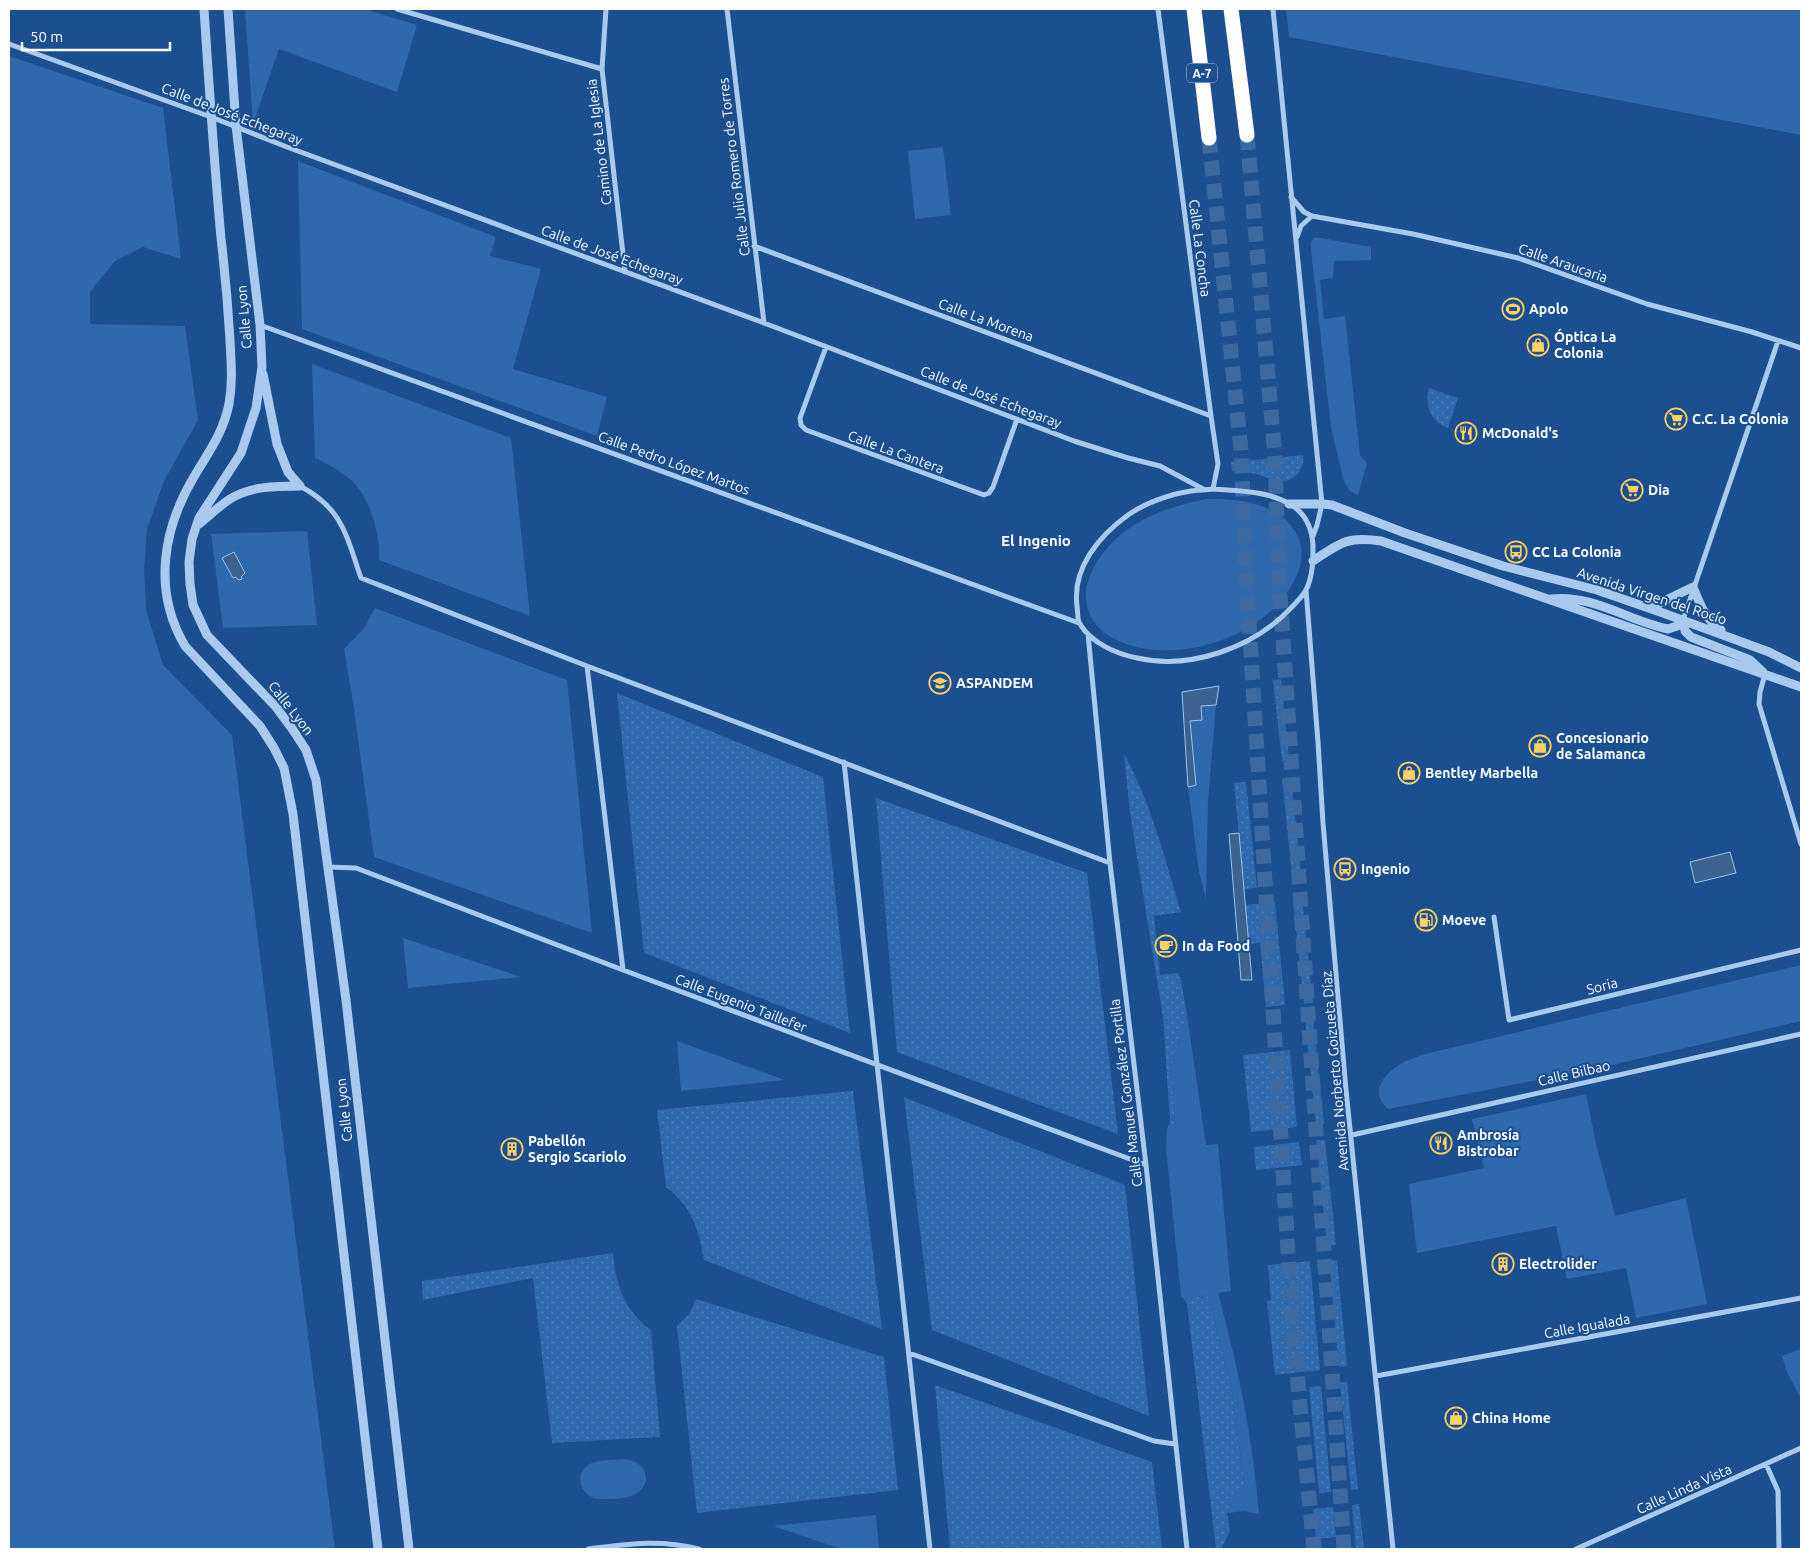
<svg xmlns="http://www.w3.org/2000/svg" width="1810" height="1558" font-family="Ubuntu,sans-serif">
  <style>
    .grass { fill: #2e69ad }
    .park { fill: url(#park-dots) }
    .water { fill: #3c6290; stroke: #9cc4f0 }
    .lines { fill: none; stroke-linecap: round; stroke-linejoin: round }
    .motorway-tunnel { stroke: #3d69a0; stroke-width: 15; stroke-dasharray: 15 8; stroke-linecap: butt }
    .minor { stroke: #a9c9ee; stroke-width: 5 }
    .tertiary { stroke: #a9c9ee; stroke-width: 9 }
    .motorway { stroke: #fff; stroke-width: 15 }
    .labels { text-anchor: middle; dominant-baseline: central; stroke-width: 4; stroke-linejoin: round; paint-order: stroke }
    .shield { fill: #1b4f8f; stroke: #bbcadd; stroke-width: 1 }
    .shield-label { font-size: 12px; font-weight: bold; fill: #fff }
    .street-label { font-size: 14px; fill: #fff; stroke: #1b4f8f }
    .poi-label { font-size: 14px; font-weight: bold; fill: #fff; stroke: #1b4f8f; text-anchor: start }
    .neighbourhood-label { font-size: 15px; font-weight: bold; fill: #fff; stroke: #1b4f8f }
  </style>
  <defs>
    <pattern id="park-dots" width="8" height="8" patternUnits="userSpaceOnUse" patternTransform="scale(1.25)"><rect width="8" height="8" fill="#2e69ad"/><path d="M2 2h.1M6 6h.1" fill="none" stroke="#4d80b9" stroke-width="1.8" stroke-linecap="round"/></pattern>
  </defs>
  <rect width="100%" height="100%" fill="#1b4f8f"/>
  <path class="grass" d="M 245,9 L 364,9 L 417,25 L 397,92 L 279,49 L 253,124 Z
    M 1286,9 L 1801,9 L 1801,135 L 1289,37 Z
    M 9,56 L 163,108 L 181,259 L 143,247 L 115,261 L 90,292 L 90,324 L 185,326 L 198,420 L 164,481 L 147,529 L 144,568 L 146,610 L 163,665 L 232,735 L 335,1549 L 9,1549 Z
    M 943,147 L 951,215 L 915,219 L 908,151 Z
    M 298,161 L 496,237 L 490,256 L 541,269 L 513,369 L 607,397 L 597,436 L 302,329 Z
    M 1315,237 L 1371,247 L 1371,260 L 1334,261 L 1333,278 L 1320,280 L 1324,319 L 1345,316 L 1360,455 L 1367,463 L 1358,495 L 1350,491 L 1344,482 L 1331,427 L 1311,250 L 1311,242 Z
    M 312,364 L 511,438 L 530,616 L 379,560 C 381,536 370,498 352,481 C 341,471 328,464 315,458 Z
    M 1206,499 C 1240,498 1282,503 1298,537 C 1304,550 1302,565 1296,577 C 1271,631 1197,659 1141,648 C 1122,644 1101,636 1091,617 C 1083,600 1085,584 1094,567 C 1117,525 1161,508 1206,499 Z
    M 307,531 L 317,625 L 223,628 L 211,534 Z
    M 375,608 L 567,680 L 592,933 L 374,857 L 354,709 L 344,649 L 363,630 Z
    M 1216,705 L 1208,801 L 1206,899 L 1199,872 L 1188,787 L 1196,785 L 1190,721 L 1201,706 Z
    M 403,938 L 521,977 L 408,988 Z
    M 1801,965 L 1801,1021 L 1599,1068 L 1388,1109 C 1371,1095 1380,1078 1396,1067 C 1403,1061 1413,1059 1421,1055 Z
    M 1187,1015 L 1206,1145 L 1218,1144 L 1231,1291 L 1218,1293 C 1238,1366 1253,1439 1259,1514 L 1245,1511 L 1227,1513 L 1231,1503 L 1245,1488 L 1231,1387 L 1208,1295 L 1184,1299 L 1181,1296 L 1166,1148 L 1167,1130 L 1175,1130 L 1174,1098 L 1171,1067 Z
    M 677,1041 L 785,1080 L 681,1091 Z
    M 1586,1094 L 1596,1144 L 1615,1216 L 1686,1198 L 1707,1304 L 1636,1318 L 1626,1268 L 1567,1279 L 1556,1226 L 1417,1253 L 1409,1184 L 1484,1168 L 1472,1119 Z
    M 1801,1349 L 1801,1399 L 1787,1372 L 1782,1356 Z
    M 624,1459 C 644,1460 655,1481 637,1493 C 629,1499 614,1499 604,1499 C 583,1501 570,1475 590,1464 C 599,1459 614,1460 624,1459 Z
    M 876,1515 L 879,1549 L 841,1549 L 773,1526 Z"/>
  <path class="park" d="M 1429,388 L 1458,398 L 1448,428 C 1431,423 1424,405 1429,388 Z
    M 1303,455 C 1305,469 1295,482 1280,481 C 1272,480 1264,476 1256,474 C 1248,472 1240,471 1232,471 L 1231,462 Z
    M 1281,679 L 1289,760 L 1282,761 L 1273,680 Z
    M 617,693 L 823,777 L 850,1033 L 644,953 Z
    M 1124,754 C 1151,803 1165,859 1181,912 L 1154,916 L 1160,975 L 1178,973 L 1181,980 L 1187,1015 L 1171,1067 L 1174,1098 L 1175,1131 L 1167,1130 L 1170,1121 L 1163,1017 L 1130,813 Z
    M 1291,778 L 1302,883 L 1293,884 L 1282,779 Z
    M 1246,782 L 1257,888 L 1244,889 L 1234,783 Z
    M 876,798 L 1087,873 L 1118,1134 L 897,1052 Z
    M 1302,898 L 1313,1003 L 1304,1004 L 1293,899 Z
    M 1275,902 L 1285,1005 L 1266,1007 L 1260,943 L 1248,944 L 1245,905 Z
    M 1313,1018 L 1324,1124 L 1316,1125 L 1305,1019 Z
    M 1290,1050 L 1297,1127 L 1251,1132 L 1243,1055 Z
    M 853,1091 L 882,1329 L 704,1260 C 699,1229 691,1206 666,1187 L 657,1110 Z
    M 904,1097 L 1125,1185 L 1149,1416 L 932,1330 Z
    M 1316,1140 L 1325,1140 L 1336,1245 L 1327,1246 Z
    M 1299,1142 L 1302,1165 L 1256,1170 L 1254,1147 Z
    M 613,1253 C 615,1283 625,1312 651,1330 L 660,1437 L 552,1443 L 533,1278 L 423,1300 L 422,1281 Z
    M 1337,1260 L 1347,1366 L 1339,1367 L 1329,1261 Z
    M 1310,1261 L 1320,1370 L 1275,1375 L 1267,1301 L 1271,1300 L 1268,1265 Z
    M 1208,1295 L 1231,1387 L 1245,1489 L 1231,1503 L 1227,1513 L 1230,1531 L 1221,1549 L 1216,1549 L 1187,1304 L 1184,1299 Z
    M 696,1299 L 884,1357 L 898,1490 L 697,1513 L 677,1326 L 689,1314 Z
    M 1347,1382 L 1358,1489 L 1351,1490 L 1340,1383 Z
    M 935,1385 L 1152,1462 L 1162,1549 L 950,1549 Z
    M 1321,1386 L 1331,1492 L 1319,1493 L 1309,1387 Z
    M 1359,1504 L 1364,1549 L 1356,1549 L 1352,1505 Z
    M 1333,1507 L 1336,1537 L 1316,1539 L 1313,1509 Z"/>
  <path class="water" d="M 234,552 L 245,573 L 241,577 L 242,579 L 239,580 L 235,577 L 233,578 L 222,558 Z
    M 1219,686 L 1216,705 L 1201,706 L 1202,720 L 1190,721 L 1196,785 L 1188,787 L 1182,692 Z
    M 1239,833 L 1252,980 L 1241,980 L 1229,834 Z
    M 1730,852 L 1736,873 L 1695,883 L 1690,862 Z"/>
  <g class="lines">
    <path class="motorway-tunnel" d="M 1247,135 L 1275,457 L 1279,580 L 1344,1549
      M 1209,138 L 1241,450 L 1246,574 L 1293,1332 L 1314,1549"/>
    <path class="minor" d="M 397,9 L 602,69
      M 606,9 L 602,69 L 625,272
      M 727,9 L 764,323
      M 1158,9 L 1211,416 L 1218,464 L 1213,489
      M 1273,9 L 1322,504 L 1317,525 L 1313,536
      M 9,44 L 211,117 L 287,147 L 764,323 L 1074,441 L 1128,458 L 1160,466 L 1205,490
      M 1291,197 L 1304,212 L 1312,216 L 1413,234 L 1518,258 L 1647,304 L 1752,332 L 1801,348
      M 1297,237 L 1301,226 L 1312,216
      M 754,246 L 1211,416
      M 260,325 L 1079,623
      M 826,347 L 800,418 L 801,425 L 806,430 L 984,495 L 989,493 L 993,487 L 1017,419
      M 300,486 C 343,509 346,535 361,578 L 587,666 L 1110,863
      M 1213,489 C 1239,491 1268,491 1290,504 C 1305,513 1312,528 1313,545 C 1313,560 1313,576 1306,590 C 1302,597 1295,604 1289,610 C 1252,648 1190,670 1137,658 C 1117,654 1091,643 1080,624 C 1077,620 1078,612 1077,606 C 1072,568 1099,536 1128,515 C 1145,503 1170,494 1191,491 C 1198,490 1206,490 1213,489 Z
      M 1306,590 L 1318,742 L 1323,823 L 1346,1090 L 1393,1549
      M 1683,620 L 1778,341
      M 1088,634 L 1110,863 L 1146,1165 L 1187,1549
      M 587,666 L 623,970
      M 1765,674 L 1760,692 L 1759,704 L 1801,844
      M 844,762 L 930,1549
      M 328,867 L 356,868 L 623,970 L 1146,1165
      M 1494,917 L 1509,1020 L 1801,950
      M 1352,1135 L 1801,1034
      M 909,1353 L 1154,1441 L 1175,1444
      M 1376,1376 L 1801,1298
      M 1766,1464 L 1778,1491 L 1779,1549
      M 588,1549 C 630,1544 658,1539 699,1549
      M 1576,1549 L 1801,1448"/>
    <path class="tertiary" d="M 204,9 C 209,85 214,162 221,238 C 225,272 228,306 230,340 C 231,362 233,382 229,404 C 223,433 210,450 195,475 C 163,528 152,590 185,646 L 260,726 L 274,748 L 284,768 L 293,814 L 378,1549
      M 228,9 L 236,126 L 260,325 L 262,367 L 256,408 L 241,453 L 199,518 L 192,539 L 189,562 L 190,584 L 193,605 L 207,635 L 276,707 L 293,730 L 306,750 L 316,780 L 346,1000 L 409,1549
      M 263,374 L 277,444 L 288,472 L 300,486
      M 1289,504 L 1322,504 L 1332,505 L 1405,533 L 1503,566 L 1597,590 L 1663,613 L 1769,652 L 1801,668
      M 199,524 C 209,516 219,506 230,499 C 251,486 276,486 300,486
      M 1313,561 C 1340,543 1347,536 1381,541 L 1801,687
      M 1551,599 C 1592,594 1629,621 1668,629 L 1677,626 L 1683,620
      M 1645,606 L 1660,603 L 1693,587 C 1700,604 1705,619 1721,630
      M 1683,620 L 1685,631 L 1691,637 L 1750,660 L 1763,672"/>
    <path class="motorway" d="M 1194,9 L 1209,138
      M 1231,9 L 1247,135"/>
  </g>
  <defs>
    <g id="stadium-ring" transform="scale(1.125)"><circle r="9.5" fill="#1b4f8f" stroke="#ffd166" stroke-width="1.5"/><path d="M0-5a6.5 5 0 1 0 0 10a6.5 5 0 1 0 0-10ZM-3.5-1.8h7v3.6h-7Z" fill="#ffd166"/></g>
    <g id="shop-ring" transform="scale(1.125)"><circle r="9.5" fill="#1b4f8f" stroke="#ffd166" stroke-width="1.5"/><path d="M-5-2.5h2.3a2.7 3.5 0 0 1 5.4 0H5L5.5 6h-11ZM-1.5-2.5h3a1.5 2.3 0 0 0-3 0Z" fill="#ffd166"/></g>
    <g id="supermarket-ring" transform="scale(1.125)"><circle r="9.5" fill="#1b4f8f" stroke="#ffd166" stroke-width="1.5"/><path d="M-6-5.5h2.5l.6 2H6L4.5 2H-2.5L-4.4-4H-6ZM-1.5 3.2a1.3 1.3 0 1 0 .1 0ZM3 3.2a1.3 1.3 0 1 0 .1 0Z" fill="#ffd166"/></g>
    <g id="restaurant-ring" transform="scale(1.125)"><circle r="9.5" fill="#1b4f8f" stroke="#ffd166" stroke-width="1.5"/><path d="M-5-6h1v4h1v-4h1v4h1v-4h1v5L-1.5 .5V6h-2V.5L-5-1ZM5-6V6H3V1.5H1.5Q1.5-4 5-6Z" fill="#ffd166"/></g>
    <g id="bus-ring" transform="scale(1.125)"><circle r="9.5" fill="#1b4f8f" stroke="#ffd166" stroke-width="1.5"/><path d="M-5-6H5V4H4V6H2V4H-2V6H-4V4H-5ZM-3.5-4V0h7V-4ZM-3.5 1.2v1.5H-2V1.2ZM2 1.2v1.5H3.5V1.2Z" fill="#ffd166"/></g>
    <g id="school-ring" transform="scale(1.125)"><circle r="9.5" fill="#1b4f8f" stroke="#ffd166" stroke-width="1.5"/><path d="M0-5L7-2L0 1L-7-2ZM-4 1L0 2.5L4 1V4Q0 6-4 4Z" fill="#ffd166"/></g>
    <g id="fuel-ring" transform="scale(1.125)"><circle r="9.5" fill="#1b4f8f" stroke="#ffd166" stroke-width="1.5"/><path d="M-5.5-6h7V0h2V4h1.3V-2.5L3-4.5l.8-.8L6-3V5H2.5V1h-1V6h-7ZM-4.2-4.7v3.2H.2V-4.7Z" fill="#ffd166"/></g>
    <g id="cafe-ring" transform="scale(1.125)"><circle r="9.5" fill="#1b4f8f" stroke="#ffd166" stroke-width="1.5"/><path d="M-5.5-4.5H6V0H3Q3 3.5 0 3.5H-2.5Q-5.5 3.5-5.5 0ZM3-3.2v2h1.7v-2ZM-6 4.5H4V6H-6Z" fill="#ffd166"/></g>
    <g id="building-ring" transform="scale(1.125)"><circle r="9.5" fill="#1b4f8f" stroke="#ffd166" stroke-width="1.5"/><path d="M-4-6H4V6H1V3H-1V6H-4ZM-2.5-4.3h1.7v1.8h-1.7ZM.8-4.3h1.7v1.8H.8ZM-2.5-1h1.7V.8h-1.7ZM.8-1h1.7V.8H.8Z" fill="#ffd166"/></g>
  </defs>
  <g fill-rule="evenodd">
    <use href="#stadium-ring" x="1513" y="309"/>
    <use href="#shop-ring" x="1538" y="345"/>
    <use href="#supermarket-ring" x="1676" y="419"/>
    <use href="#restaurant-ring" x="1466" y="433"/>
    <use href="#supermarket-ring" x="1632" y="490"/>
    <use href="#bus-ring" x="1516" y="552"/>
    <use href="#school-ring" x="940" y="683"/>
    <use href="#shop-ring" x="1540" y="746"/>
    <use href="#shop-ring" x="1409" y="773"/>
    <use href="#bus-ring" x="1345" y="869"/>
    <use href="#fuel-ring" x="1426" y="920"/>
    <use href="#cafe-ring" x="1166" y="946"/>
    <use href="#restaurant-ring" x="1441" y="1143"/>
    <use href="#building-ring" x="512" y="1149"/>
    <use href="#building-ring" x="1503" y="1264"/>
    <use href="#shop-ring" x="1456" y="1418"/>
  </g>
  <g class="labels">
    <rect class="shield" x="1187" y="63.5" width="30" height="19" rx="4"/>
    <g class="shield-label">
      <text x="1202" y="73">A-7</text>
    </g>
    <g class="street-label">
      <text transform="translate(232 114) rotate(21)">Calle de José Echegaray</text>
      <text transform="translate(599 142) rotate(-97)">Camino de La Iglesia</text>
      <text transform="translate(734 167) rotate(-97)">Calle Julio Romero de Torres</text>
      <text transform="translate(1200 248) rotate(83)">Calle La Concha</text>
      <text transform="translate(612 255) rotate(20)">Calle de José Echegaray</text>
      <text transform="translate(1563 263) rotate(19)">Calle Araucaria</text>
      <text transform="translate(244 317) rotate(-95)">Calle Lyon</text>
      <text transform="translate(986 320) rotate(20)">Calle La Morena</text>
      <text transform="translate(991 397) rotate(21)">Calle de José Echegaray</text>
      <text transform="translate(896 452) rotate(20)">Calle La Cantera</text>
      <text transform="translate(674 463) rotate(20)">Calle Pedro López Martos</text>
      <text transform="translate(1652 596) rotate(18)">Avenida Virgen del Rocío</text>
      <text transform="translate(291 708) rotate(52)">Calle Lyon</text>
      <text transform="translate(1602 986) rotate(-14)">Soria</text>
      <text transform="translate(741 1003) rotate(21)">Calle Eugenio Taillefer</text>
      <text transform="translate(1335 1071) rotate(-95)">Avenida Norberto Goizueta Díaz</text>
      <text transform="translate(1574 1073) rotate(-13)">Calle Bilbao</text>
      <text transform="translate(1126 1093) rotate(-97)">Calle Manuel González Portilla</text>
      <text transform="translate(344 1110) rotate(-96)">Calle Lyon</text>
      <text transform="translate(1587 1326) rotate(-10)">Calle Igualada</text>
      <text transform="translate(1684 1489) rotate(-24)">Calle Linda Vista</text>
    </g>
    <g class="poi-label">
      <text x="1529" y="309">Apolo</text>
      <text x="1554" y="337">Óptica La<tspan x="1554" dy="16">Colonia</tspan></text>
      <text x="1692" y="419">C.C. La Colonia</text>
      <text x="1482" y="433">McDonald's</text>
      <text x="1648" y="490">Dia</text>
      <text x="1532" y="552">CC La Colonia</text>
      <text x="956" y="683">ASPANDEM</text>
      <text x="1556" y="738">Concesionario<tspan x="1556" dy="16">de Salamanca</tspan></text>
      <text x="1425" y="773">Bentley Marbella</text>
      <text x="1361" y="869">Ingenio</text>
      <text x="1442" y="920">Moeve</text>
      <text x="1182" y="946">In da Food</text>
      <text x="1457" y="1135">Ambrosía<tspan x="1457" dy="16">Bistrobar</tspan></text>
      <text x="528" y="1141">Pabellón<tspan x="528" dy="16">Sergio Scariolo</tspan></text>
      <text x="1519" y="1264">Electrolider</text>
      <text x="1472" y="1418">China Home</text>
    </g>
    <g class="neighbourhood-label">
      <text x="1036" y="540">El Ingenio</text>
    </g>
  </g>
  <rect width="1810" height="1558" fill="none" stroke="#ffffff" stroke-width="20"/>
  <path d="M22 42v8h148v-8" fill="none" stroke="#ffffff" stroke-width="2.5"/>
  <text x="30" y="42" font-size="15" fill="#ffffff" stroke="#1b4f8f" stroke-width="4" paint-order="stroke">50 m</text>
</svg>
